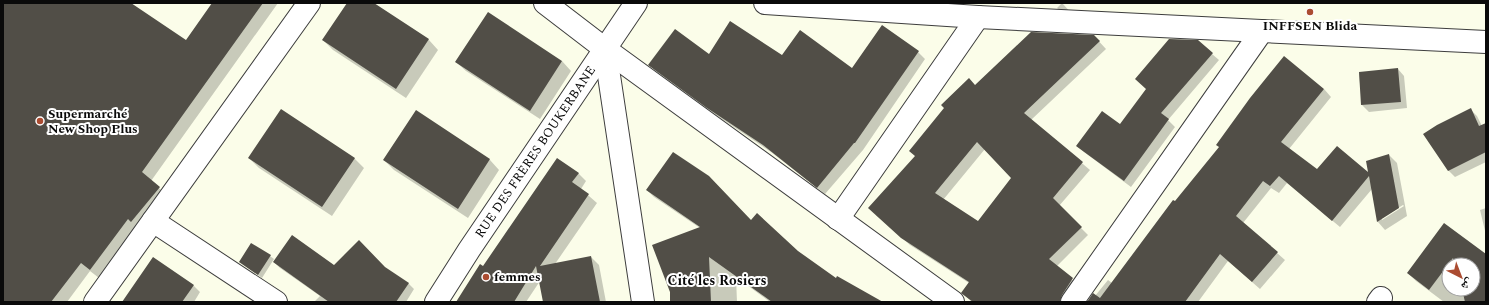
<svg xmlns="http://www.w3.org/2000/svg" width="1489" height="305" font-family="Spectral,'Noto Naskh Arabic',serif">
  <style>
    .shadow { fill: #0003; fill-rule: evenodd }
    .building { fill: #514e47; fill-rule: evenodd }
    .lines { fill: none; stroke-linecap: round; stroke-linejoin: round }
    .minor-casing { stroke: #3d3d3d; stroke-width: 24 }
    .minor { stroke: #fff; stroke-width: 22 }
    .poi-dot { fill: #ab4c31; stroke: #fff; stroke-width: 1.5 }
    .labels { text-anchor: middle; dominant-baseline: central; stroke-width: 4; stroke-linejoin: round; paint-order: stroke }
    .poi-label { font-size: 13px; font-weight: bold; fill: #0a0a0a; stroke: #fff; text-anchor: start }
    .street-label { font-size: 13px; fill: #0a0a0a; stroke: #fff }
    .neighbourhood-label { font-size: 14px; font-weight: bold; fill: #0a0a0a; stroke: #fff }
  </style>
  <rect width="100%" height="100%" fill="#fbfde9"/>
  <path class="shadow" d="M 3,3 L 129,3 L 186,41 L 213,3 L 278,3 L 151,181 L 168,196 L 99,278 L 90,271 L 67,302 L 3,302 Z
    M 348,3 L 372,3 L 429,40 L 438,50 L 406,98 L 333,50 L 323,40 Z
    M 1062,3 L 1075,17 L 1065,16 L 1057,8 Z
    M 1094,36 L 1106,49 L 1031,120 L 1090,170 L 1059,206 L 1088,235 L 1056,267 L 1080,286 L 1069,302 L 972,302 L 962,293 L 969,283 L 910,245 L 876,215 L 916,157 L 976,86 ZM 985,149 L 1012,178 L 978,222 L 943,200 Z
    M 918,52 L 925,59 L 863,150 L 825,194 L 771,152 L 716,115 L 657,72 L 649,65 L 709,55 L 782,56 L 852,69 Z
    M 1212,54 L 1219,60 L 1168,120 L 1175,127 L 1131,187 L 1084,152 L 1077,146 L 1120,125 Z
    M 562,61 L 571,71 L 540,119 L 466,71 L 456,62 Z
    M 1398,69 L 1404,76 L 1407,108 L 1369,112 L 1362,105 L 1359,73 Z
    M 1324,89 L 1331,97 L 1289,149 L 1317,171 L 1369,174 L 1389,155 L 1397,163 L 1407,216 L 1385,230 L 1378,222 L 1372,189 L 1340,227 L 1287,183 L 1279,193 L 1271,188 L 1243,223 L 1285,260 L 1260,289 L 1228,261 L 1198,302 L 1088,302 L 1095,296 L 1108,280 L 1112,283 L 1175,203 ZM 1403,205 L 1404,206 L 1382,220 L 1382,218 Z
    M 1470,109 L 1477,116 L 1482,126 L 1486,124 L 1486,162 L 1455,177 L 1448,170 Z
    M 417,112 L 490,160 L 499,170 L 468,218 L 394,170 L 384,160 Z
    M 249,158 L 354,158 L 364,168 L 332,216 L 259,168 Z
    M 578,173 L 586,181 L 581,189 L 597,203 L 555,264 L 591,257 L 599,265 L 606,302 L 544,302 L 540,281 L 526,302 L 457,302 L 483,267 Z
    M 647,190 L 751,221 L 836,279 L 878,302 L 770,302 L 736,277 L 737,302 L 671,302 L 700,228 L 654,197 Z
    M 1486,208 L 1486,235 L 1480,210 Z
    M 1445,225 L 1486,255 L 1486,302 L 1444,302 L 1416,281 L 1408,273 ZM 1449,265 L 1473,265 L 1473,289 L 1449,289 Z
    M 270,256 L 274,259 L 262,278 L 240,262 Z
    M 274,262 L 385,268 L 409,284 L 414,289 L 406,302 L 314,302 L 320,296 L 280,268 Z
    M 194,286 L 200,292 L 194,302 L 131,302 Z"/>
  <path class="building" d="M 3,3 L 131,3 L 186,40 L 212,3 L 263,3 L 142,172 L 160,187 L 131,222 L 128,219 L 90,270 L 81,263 L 51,302 L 3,302 Z
    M 347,3 L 374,3 L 429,39 L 396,89 L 322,40 Z
    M 488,12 L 562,61 L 530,111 L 455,62 Z
    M 730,21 L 782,55 L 800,30 L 852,68 L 882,25 L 919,51 L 855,143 L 854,143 L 817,188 L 763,145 L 707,108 L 648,65 L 675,29 L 709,54 Z
    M 1031,32 L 1094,35 L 1100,41 L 1024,113 L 1083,162 L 1053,198 L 1082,227 L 1049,259 L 1073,278 L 1062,295 L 1060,302 L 973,302 L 961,293 L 969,282 L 901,238 L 868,208 L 915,156 L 909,151 L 944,108 L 941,105 L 969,78 L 975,85 ZM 977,142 L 1011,178 L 978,221 L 935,193 Z
    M 1169,39 L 1198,40 L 1213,53 L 1161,113 L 1169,119 L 1124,181 L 1076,146 L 1102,111 L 1120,124 L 1146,89 L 1135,79 Z
    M 1284,56 L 1324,89 L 1281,142 L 1317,169 L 1337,146 L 1368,172 L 1366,161 L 1389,154 L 1399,208 L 1377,222 L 1369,176 L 1332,221 L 1279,176 L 1270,186 L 1263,181 L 1236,216 L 1278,252 L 1252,282 L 1220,254 L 1185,302 L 1087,302 L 1093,293 L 1100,298 L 1173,200 L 1175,201 L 1219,147 L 1216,145 L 1250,98 Z
    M 1398,68 L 1401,102 L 1361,105 L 1359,72 Z
    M 1471,108 L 1479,126 L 1486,123 L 1486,152 L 1448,171 L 1423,134 L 1437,125 Z
    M 281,109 L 355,158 L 322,207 L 248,158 Z
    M 416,110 L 490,159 L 458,209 L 383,160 Z
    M 673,152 L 709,176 L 751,220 L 757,213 L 798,251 L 836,278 L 837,276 L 883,302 L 772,302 L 709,257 L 711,302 L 670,302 L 670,292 L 652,245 L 700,227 L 646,190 Z
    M 557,158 L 579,173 L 572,182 L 589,194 L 540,266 L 591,256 L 600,302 L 543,302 L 536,266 L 514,302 L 456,302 L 480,264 L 483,266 Z
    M 1444,223 L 1486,254 L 1486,302 L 1465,302 L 1462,289 L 1473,289 L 1473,265 L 1455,265 L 1453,258 L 1429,290 L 1407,273 Z
    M 292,235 L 334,265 L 359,240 L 385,267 L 409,283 L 396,302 L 329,302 L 273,262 Z
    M 251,243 L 271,255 L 258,275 L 239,262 Z
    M 153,257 L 194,285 L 182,302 L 122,302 Z"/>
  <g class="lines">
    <g class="minor-casing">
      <g id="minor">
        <path d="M 545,3 L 605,49 L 953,302"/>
        <path d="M 765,3 L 978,17 L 1486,42"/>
        <path d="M 605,49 L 643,302"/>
        <path d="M 838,219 L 978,17"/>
        <path d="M 153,221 L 276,302"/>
        <path d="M 95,302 L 309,3"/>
        <path id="s1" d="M 436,302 L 469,250 L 636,3"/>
        <path d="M 1072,302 L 1262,31"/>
        <path d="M 1378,302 L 1381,298"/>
      </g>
    </g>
    <use href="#minor" class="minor"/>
  </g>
  <g class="poi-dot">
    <circle cx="1310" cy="12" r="4"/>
    <circle cx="40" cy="121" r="4"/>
    <circle cx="486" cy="277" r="4"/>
  </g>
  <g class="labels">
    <g class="poi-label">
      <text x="1310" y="26" text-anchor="middle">INFFSEN Blida</text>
      <text x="48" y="114">Supermarché<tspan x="48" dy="15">New Shop Plus</tspan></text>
      <text x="494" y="277">femmes</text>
    </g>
    <g class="street-label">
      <text stroke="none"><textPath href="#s1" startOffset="180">RUE DES FRÈRES BOUKERBANE</textPath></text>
    </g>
    <g class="neighbourhood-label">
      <text x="717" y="280">Cité les Rosiers</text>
    </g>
  </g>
  <rect width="1489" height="305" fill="none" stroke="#0a0a0a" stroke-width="8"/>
  <g transform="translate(1461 277) rotate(138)"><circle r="19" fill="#ffffff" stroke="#9d9d9d"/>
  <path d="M0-3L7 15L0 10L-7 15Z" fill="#ab4c31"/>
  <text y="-6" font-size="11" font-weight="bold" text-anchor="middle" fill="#0a0a0a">ش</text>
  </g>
</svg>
